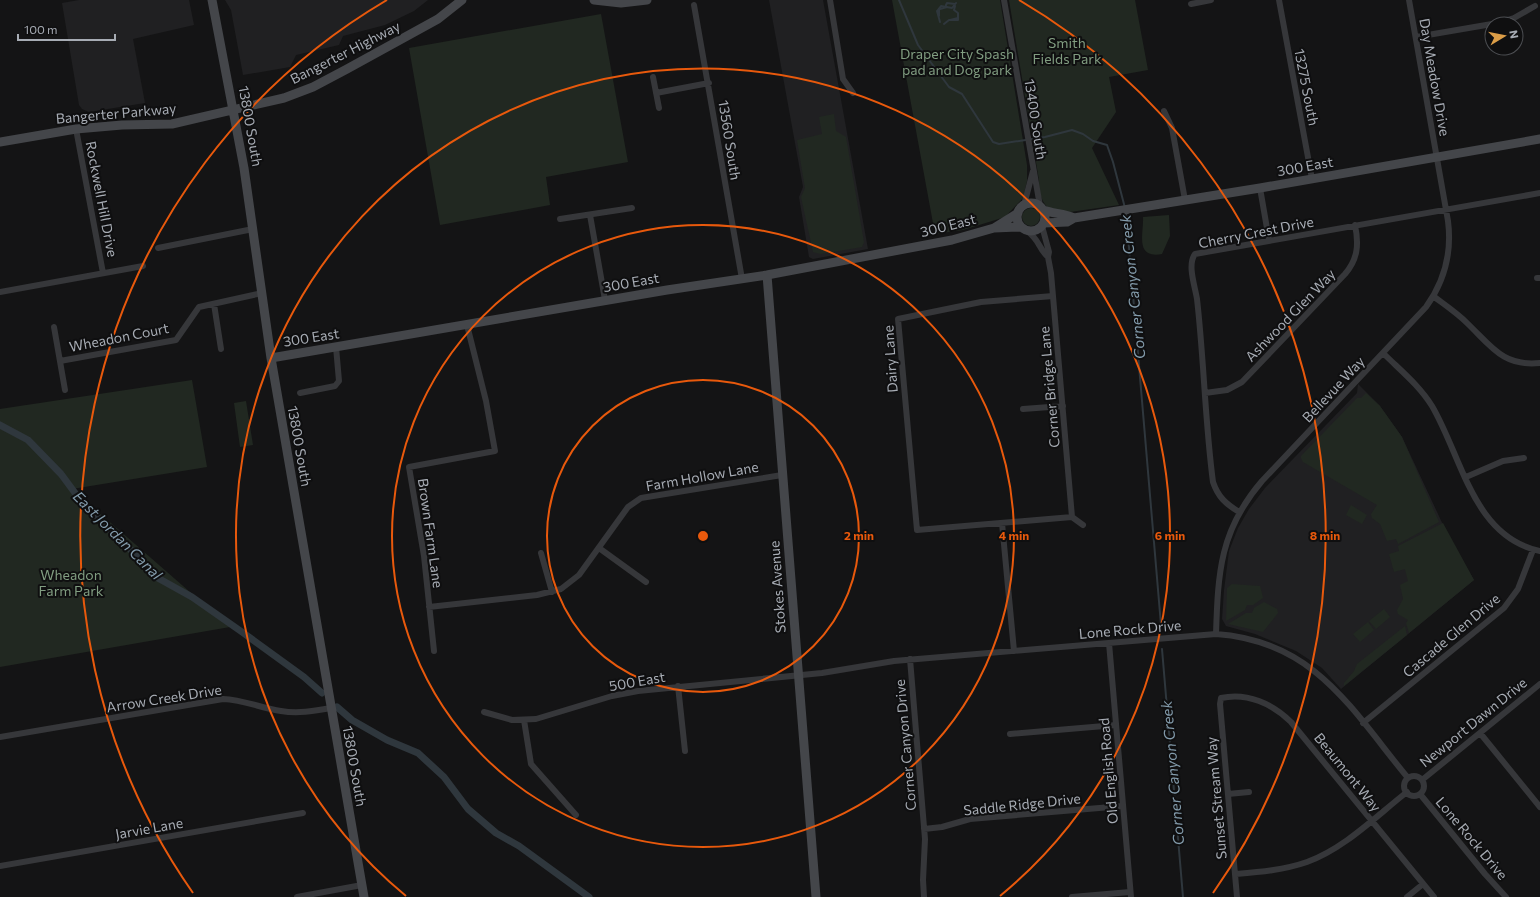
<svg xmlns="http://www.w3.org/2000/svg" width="1540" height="897" font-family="Commissioner,sans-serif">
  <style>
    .built { fill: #202022 }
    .green { fill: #212821 }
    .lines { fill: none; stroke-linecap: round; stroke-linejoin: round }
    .stream { stroke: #2f373d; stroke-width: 2 }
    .canal { stroke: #2f373d; stroke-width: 7 }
    .street { stroke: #36373a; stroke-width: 6 }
    .secondary { stroke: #44464a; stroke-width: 9 }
    .ring { fill: none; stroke: #e8590c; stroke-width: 2 }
    .labels { text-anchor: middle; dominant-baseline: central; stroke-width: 4; stroke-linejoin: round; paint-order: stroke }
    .park-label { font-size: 14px; fill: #819d81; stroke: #0f0f10 }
    .street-label { font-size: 14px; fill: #a7acb4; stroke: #0f0f10 }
    .water-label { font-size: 15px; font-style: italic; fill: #839bab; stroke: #0f0f10 }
    .centre { fill: #e8590c; stroke: #0f0f10; stroke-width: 2 }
    .ring-label { font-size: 12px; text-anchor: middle; font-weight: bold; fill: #e8590c; stroke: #0f0f10; stroke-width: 4; stroke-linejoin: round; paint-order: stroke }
  </style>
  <rect width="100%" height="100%" fill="#141415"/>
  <path class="built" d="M 79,0 L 189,0 L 194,25 L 133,39 L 145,103 L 89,112 L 82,109 L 79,105 L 62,3 Z
    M 225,0 L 428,0 L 414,11 L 385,25 L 343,36 L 339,45 L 296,55 L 290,67 L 243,75 L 231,10 Z
    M 769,0 L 823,0 L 868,249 L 813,259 L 809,257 L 799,197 L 803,187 Z
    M 1358,384 L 1380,406 L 1402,437 L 1445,529 L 1474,580 L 1341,689 L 1322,668 L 1296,651 L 1255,634 L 1226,626 L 1222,619 L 1224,590 L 1229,551 L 1238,528 L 1249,509 L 1265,488 L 1357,393 Z"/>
  <path class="green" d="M 892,0 L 1000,0 L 1027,165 L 1027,181 L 1023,198 L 1005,217 L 963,230 L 935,234 Z
    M 1009,0 L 1135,0 L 1148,70 L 1109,77 L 1116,112 L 1092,148 L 1119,205 L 1070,212 L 1048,208 C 1040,199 1039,192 1039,180 Z
    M 601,14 L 628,162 L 546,177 L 550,205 L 440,225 L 409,48 Z
    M 834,114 L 836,131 L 846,137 L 864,242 L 862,247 L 821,254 L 813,252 L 801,197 L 805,188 L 797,140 L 822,134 L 819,117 Z
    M1022 217a9 9 0 1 1 18 0a9 9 0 1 1-18 0Z
    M 1169,215 L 1170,236 L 1162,254 C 1134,259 1144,233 1143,217 Z
    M 192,380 L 207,467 L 72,489 L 230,627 L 0,667 L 0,409 Z
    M 1366,393 L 1380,406 L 1402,437 L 1439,522 L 1398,544 L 1396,539 L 1387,541 L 1380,524 L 1372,518 L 1371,514 L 1377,505 L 1303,462 L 1301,458 L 1301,456 L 1357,398 L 1361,398 Z
    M 246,401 L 253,445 L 240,447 L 234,403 Z
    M 1351,505 L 1367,515 L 1362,524 L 1346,515 Z
    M 1443,523 L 1474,580 L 1409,633 L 1406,623 L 1408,620 L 1398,614 L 1397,610 L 1403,599 L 1400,585 L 1408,581 L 1405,569 L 1394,572 L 1389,554 L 1399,551 L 1398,546 Z
    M 1232,584 L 1260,586 L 1263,598 L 1253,605 L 1247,605 L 1245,610 L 1226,621 L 1227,588 Z
    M 1264,602 L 1277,609 L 1278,613 L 1263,632 L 1228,624 L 1246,613 L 1252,613 L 1254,608 Z
    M 1384,609 L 1390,617 L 1376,629 L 1369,621 Z
    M 1368,622 L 1374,630 L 1360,642 L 1353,634 Z
    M 1405,626 L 1407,635 L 1344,686 L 1344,683 L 1354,671 L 1357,664 Z"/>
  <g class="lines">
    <path class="stream" d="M 899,0 L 918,45 L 949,87 L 962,94 L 993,142 L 999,144 L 1045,137 L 1072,130 L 1083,134 L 1093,141 L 1107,145 L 1113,162 L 1125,208
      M 946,5 L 947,3 L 955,4
      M 940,9 L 947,7
      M 939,16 L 939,9
      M 950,20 L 958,18
      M 940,22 L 937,11 L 941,6 L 952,8 L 956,3
      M 944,24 L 949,20 L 958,20 L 958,13 L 954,10 L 955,6
      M 1126,212 L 1161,625
      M 1162,649 L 1183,897"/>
    <path class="canal" d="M 0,425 L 28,440 L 61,474 L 81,501 L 131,550 L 156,577 L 192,597 L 242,632 L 304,677 L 322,693
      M 337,707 L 352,720 L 387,740 L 418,753 L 444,777 L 468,809 L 496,833 L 519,846 L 589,897"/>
    <path class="street" d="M 830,0 L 843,79 L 853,93
      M 1004,0 L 1040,206
      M 1279,0 L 1312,179
      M 1191,4 L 1211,0
      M 694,5 L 742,279
      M 1494,24 L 1514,18 L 1535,6
      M 1416,37 L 1492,24
      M 653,77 L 659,108
      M 656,93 L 709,83
      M 1164,111 L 1172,128 L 1185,200
      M 76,129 L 103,273
      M 1260,188 L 1269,240
      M 1024,205 L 1033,171
      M 590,215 L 605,300
      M 560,219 L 632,208
      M 1042,226 L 1049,252 L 1048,257 L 1051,273 L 1072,517 L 1083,525
      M 1027,231 C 1040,240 1038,248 1048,257
      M 158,248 L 253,229
      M 1537,278 L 1540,278
      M 0,292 L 143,266
      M 1053,296 L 981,302 L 898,319 L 917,530 L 1072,517
      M 1433,296 C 1445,305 1457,313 1467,323 C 1491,346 1503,367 1540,363
      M 214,304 L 221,349
      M 54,327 L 65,390
      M 1383,353 C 1400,370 1419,385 1432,406 C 1462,457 1473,537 1540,551
      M 60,361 L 176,340 L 199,307 L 262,293
      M 300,393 L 335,386 L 339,381 L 336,347
      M 1205,393 L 1227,390 L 1242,382 L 1345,274 C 1358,259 1359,244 1355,225
      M 1023,409 L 1063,406
      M 1466,477 L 1503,461 L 1524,458
      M 1239,512 C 1226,504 1218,497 1213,482 C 1205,422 1204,360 1197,299 C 1195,286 1187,265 1195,254 L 1540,193
      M 1002,523 L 1014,651
      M 599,548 L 646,582
      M 541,553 L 552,592
      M 429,607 L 537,595 L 561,589 L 579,575 L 628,507 L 641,498 L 782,475
      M 1216,634 C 1218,572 1220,530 1262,481 L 1426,307 C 1444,282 1452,252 1448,221 L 1409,0
      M 1109,643 L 1131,897
      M 434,651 L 424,556 L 409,467 L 495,451 L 486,401 L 467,325
      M 910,659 L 925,839 L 923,880 L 924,897
      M 678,686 L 685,751
      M 484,712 L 512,720 L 536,719 L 612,696 L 638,691 L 822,673 L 894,661 L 1216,634 C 1315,641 1351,709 1408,778
      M 524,720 L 531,764 L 576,815
      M 1363,723 L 1504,608 L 1518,589 L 1533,550
      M 1480,733 L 1540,807
      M 1010,734 L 1116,725
      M 0,737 L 223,699 C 244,700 261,708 281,711 C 298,714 314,711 331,708
      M1404 786a10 10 0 1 1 20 0a10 10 0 1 1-20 0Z
      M 1422,780 L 1540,684
      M 1228,794 L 1249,792
      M 1420,794 L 1485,874 L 1506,897
      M 924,829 L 942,827 L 970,819 L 1123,806
      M 0,866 L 303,813
      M 1235,874 C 1259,872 1284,870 1307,862 C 1345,848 1375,817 1407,792
      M 297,897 L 362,885
      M 1072,897 L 1130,892
      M 1237,897 L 1220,704 L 1221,698 C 1247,692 1273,704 1291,722 L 1434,897
      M 1407,897 L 1423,884"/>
    <path class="secondary" d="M 212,0 L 244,168 L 271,358 L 364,897
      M 594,0 L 621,3 L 647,0
      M 0,142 L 76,129 L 122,125 L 172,124 L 284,98 L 313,87 L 347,69 L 438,19 L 462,0
      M1017 217a14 14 0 1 1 28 0a14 14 0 1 1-28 0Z
      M 1043,210 C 1054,214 1064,213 1074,218
      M 1044,223 L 1067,222 L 1074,218 L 1260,188 L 1540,139
      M 994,228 L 1018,213
      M 767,275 L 816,897
      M 271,358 L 667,290 L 767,275 L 952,240 L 994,228 L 1021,227"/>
  </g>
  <g class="ring">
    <circle cx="703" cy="536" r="156"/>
    <circle cx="703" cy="536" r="311"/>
    <path d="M406 896A467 467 0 1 1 1000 896"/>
    <path d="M193 893A622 622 0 0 1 387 0M1019 0A622 622 0 0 1 1213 893"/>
  </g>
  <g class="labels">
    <g class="park-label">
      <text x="1067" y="42">Smith<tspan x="1067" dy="16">Fields Park</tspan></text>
      <text x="957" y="53">Draper City Spash<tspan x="957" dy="16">pad and Dog park</tspan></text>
      <text x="71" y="574">Wheadon<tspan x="71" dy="16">Farm Park</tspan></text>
    </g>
    <g class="street-label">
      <text transform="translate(345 52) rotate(-27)">Bangerter Highway</text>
      <text transform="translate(1435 77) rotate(80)">Day Meadow Drive</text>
      <text transform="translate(1307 87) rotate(79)">13275 South</text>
      <text transform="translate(116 113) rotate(-5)">Bangerter Parkway</text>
      <text transform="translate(1036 119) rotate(81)">13400 South</text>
      <text transform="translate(251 126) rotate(80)">13800 South</text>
      <text transform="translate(730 140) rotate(81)">13560 South</text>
      <text transform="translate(1305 166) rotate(-10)">300 East</text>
      <text transform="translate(102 199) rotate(79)">Rockwell Hill Drive</text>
      <text transform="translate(948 225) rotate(-14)">300 East</text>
      <text transform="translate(1256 232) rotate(-11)">Cherry Crest Drive</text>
      <text transform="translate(631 282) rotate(-10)">300 East</text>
      <text transform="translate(1290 315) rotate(-46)">Ashwood Glen Way</text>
      <text transform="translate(119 337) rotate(-11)">Wheadon Court</text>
      <text transform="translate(311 337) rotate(-9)">300 East</text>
      <text transform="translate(890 359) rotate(-94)">Dairy Lane</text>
      <text transform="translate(1049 387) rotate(-95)">Corner Bridge Lane</text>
      <text transform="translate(1333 389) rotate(-47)">Bellevue Way</text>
      <text transform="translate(300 446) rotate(80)">13800 South</text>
      <text transform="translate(702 476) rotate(-10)">Farm Hollow Lane</text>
      <text transform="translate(431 533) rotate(82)">Brown Farm Lane</text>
      <text transform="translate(777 587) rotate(-94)">Stokes Avenue</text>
      <text transform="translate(1130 629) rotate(-5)">Lone Rock Drive</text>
      <text transform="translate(1451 635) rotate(-40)">Cascade Glen Drive</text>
      <text transform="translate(637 681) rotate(-10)">500 East</text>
      <text transform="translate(164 698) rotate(-9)">Arrow Creek Drive</text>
      <text transform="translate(1473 722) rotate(-39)">Newport Dawn Drive</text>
      <text transform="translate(905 745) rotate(-95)">Corner Canyon Drive</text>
      <text transform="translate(355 766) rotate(80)">13800 South</text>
      <text transform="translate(1108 771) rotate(-95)">Old English Road</text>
      <text transform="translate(1348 772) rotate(51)">Beaumont Way</text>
      <text transform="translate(1216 798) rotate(-95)">Sunset Stream Way</text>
      <text transform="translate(1022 804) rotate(-6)">Saddle Ridge Drive</text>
      <text transform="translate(149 828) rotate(-10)">Jarvie Lane</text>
      <text transform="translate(1472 838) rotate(50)">Lone Rock Drive</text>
    </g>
    <g class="water-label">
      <text transform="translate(1132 287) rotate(-96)">Corner Canyon Creek</text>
      <text transform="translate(118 535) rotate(45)">East Jordan Canal</text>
      <text transform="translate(1172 773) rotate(-95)">Corner Canyon Creek</text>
    </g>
  </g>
  <circle cx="703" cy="536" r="6" class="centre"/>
  <g class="ring-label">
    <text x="859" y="540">2 min</text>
    <text x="1014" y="540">4 min</text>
    <text x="1170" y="540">6 min</text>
    <text x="1325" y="540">8 min</text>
  </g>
  <g transform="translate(1504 36) rotate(80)"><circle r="19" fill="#0f0f10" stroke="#4c4e52"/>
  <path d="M0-3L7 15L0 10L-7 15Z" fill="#db9d47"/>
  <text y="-6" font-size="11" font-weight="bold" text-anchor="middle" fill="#a7acb4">N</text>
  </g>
  <path d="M18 34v6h97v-6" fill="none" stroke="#a7acb4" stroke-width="2"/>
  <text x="24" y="34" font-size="12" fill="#a7acb4" stroke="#0f0f10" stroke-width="3" paint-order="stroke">100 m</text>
</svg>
